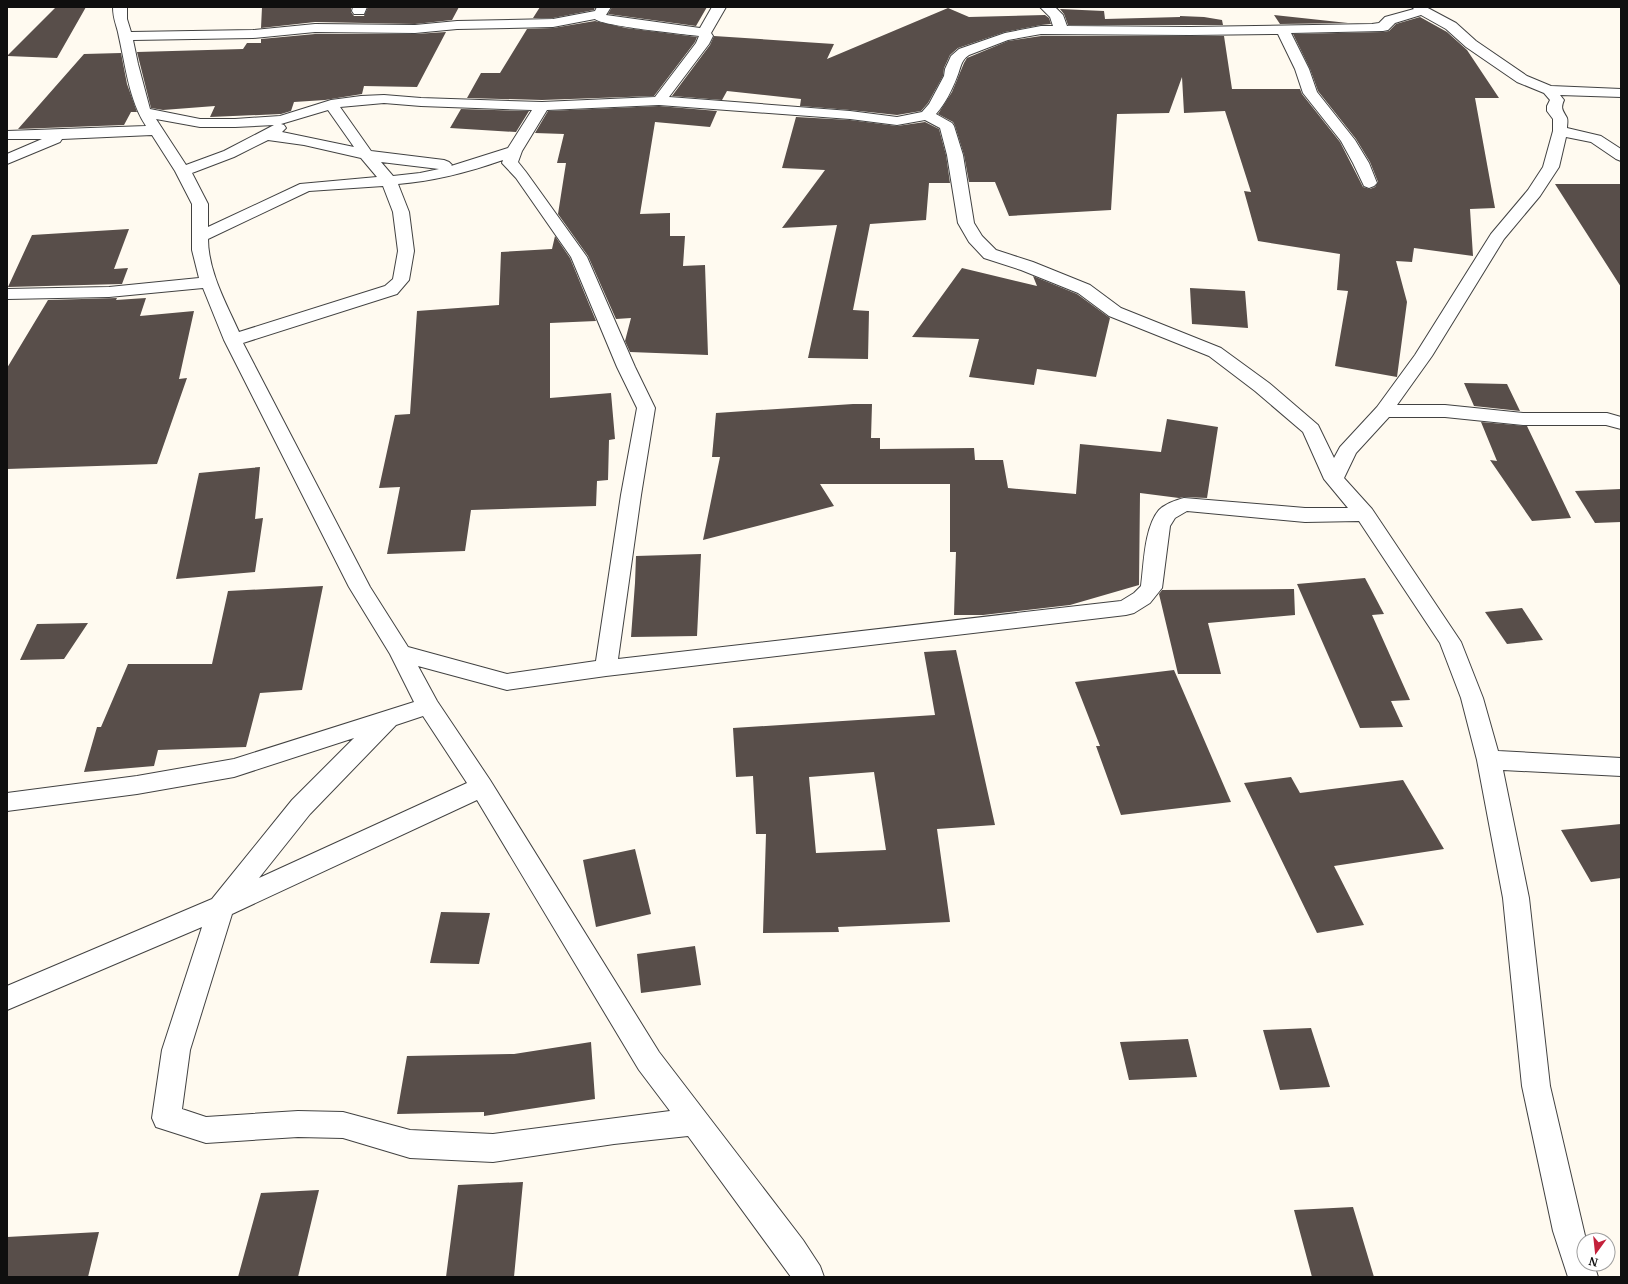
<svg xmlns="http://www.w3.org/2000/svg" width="1628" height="1284" font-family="Merriweather,serif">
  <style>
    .building { fill: #584e4a; fill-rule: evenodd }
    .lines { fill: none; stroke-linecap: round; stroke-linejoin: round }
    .minor-casing { stroke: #424242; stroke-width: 2 }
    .minor { fill: #fff; fill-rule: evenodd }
  </style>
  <rect width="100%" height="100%" fill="#fffaf0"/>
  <path class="building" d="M 56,7 L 86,7 L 57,58 L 7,56 Z
    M 262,7 L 351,7 L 351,12 L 354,16 L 364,16 L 368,7 L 459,7 L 452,20 L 415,24 L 315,22 L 261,28 Z
    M 540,7 L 595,7 L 594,10 L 553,18 L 533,18 Z
    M 612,7 L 707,7 L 696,26 L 608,14 Z
    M 948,8 L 969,17 L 1045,15 L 1049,18 L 1051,24 L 1041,25 L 1005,32 L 958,48 L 950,55 L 944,68 L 943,76 L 928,103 L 921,111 L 897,115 L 850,110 L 800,106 L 801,99 L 727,91 L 722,100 L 672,96 L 710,45 L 714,36 L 834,44 L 827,59 Z
    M 1060,9 L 1104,11 L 1105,19 L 1180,17 L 1180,16 L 1204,17 L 1222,20 L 1223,25 L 1068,25 L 1064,14 Z
    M 1274,15 L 1348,23 L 1280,24 Z
    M 1420,17 L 1447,32 L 1467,50 L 1499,98 L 1475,98 L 1495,208 L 1470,209 L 1473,256 L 1414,248 L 1412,262 L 1396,261 L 1407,302 L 1397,377 L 1335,366 L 1348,291 L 1337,290 L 1340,254 L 1258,241 L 1244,191 L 1251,192 L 1225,111 L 1184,113 L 1182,77 L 1169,113 L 1117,114 L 1111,210 L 1009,216 L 995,182 L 969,182 L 964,155 L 955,126 L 953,122 L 938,114 L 952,92 L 964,63 L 967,58 L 1008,41 L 1041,36 L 1224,36 L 1232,89 L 1300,89 L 1302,94 L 1340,142 L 1363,187 L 1370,189 L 1375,187 L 1378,182 L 1370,162 L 1356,139 L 1318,91 L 1310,69 L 1293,34 L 1383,32 L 1389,31 L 1396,24 Z
    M 595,21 L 626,28 L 697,37 L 695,42 L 654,96 L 542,100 L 467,98 L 481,73 L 500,73 L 527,29 L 553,28 Z
    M 446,32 L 417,87 L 364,86 L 362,94 L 325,100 L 294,102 L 291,111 L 281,114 L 210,117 L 215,106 L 163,110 L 151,108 L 137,52 L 243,49 L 247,43 L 261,43 L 261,39 L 315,34 L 415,34 Z
    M 121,53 L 127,84 L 137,112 L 131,112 L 124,125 L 18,129 L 84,54 Z
    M 659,106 L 717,111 L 710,127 L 655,122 L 640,214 L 670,213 L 670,236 L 685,236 L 683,266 L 705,265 L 708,355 L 630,352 L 625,341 L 631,318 L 616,319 L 588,256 L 558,214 L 566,163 L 557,163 L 564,134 L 535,133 L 548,111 Z
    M 461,109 L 529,111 L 516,132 L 450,128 Z
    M 796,117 L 850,120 L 897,126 L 925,122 L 939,129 L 946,155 L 950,183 L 929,183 L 926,220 L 870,224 L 853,310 L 869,311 L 868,359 L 808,358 L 837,225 L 782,228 L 825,170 L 782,168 Z
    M 1555,184 L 1621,184 L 1621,287 Z
    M 129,229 L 114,269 L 128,268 L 122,284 L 8,287 L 32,235 Z
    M 555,236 L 570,258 L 596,321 L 550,323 L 550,398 L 611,393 L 615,439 L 609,440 L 608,480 L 597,481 L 596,506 L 471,510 L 465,551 L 387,554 L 400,487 L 379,488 L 395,415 L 410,414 L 417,311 L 499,305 L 501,252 L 552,249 Z
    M 962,268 L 1037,286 L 1033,276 L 1077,294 L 1110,318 L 1096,377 L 1037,369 L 1034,385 L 969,377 L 979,339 L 912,337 Z
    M 1190,288 L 1245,291 L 1248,328 L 1192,324 Z
    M 117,298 L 116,300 L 146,298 L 140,316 L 194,311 L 179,379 L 187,378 L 157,464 L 7,469 L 7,368 L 48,300 Z
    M 1464,383 L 1507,384 L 1520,411 L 1474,406 Z
    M 853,404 L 872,404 L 871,438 L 880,438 L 880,449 L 974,448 L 975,460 L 1003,460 L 1008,488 L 1076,494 L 1080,444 L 1161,452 L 1167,419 L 1218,427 L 1207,498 L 1184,497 L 1179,498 L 1140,493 L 1139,585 L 1070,605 L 983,615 L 954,615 L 956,552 L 950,552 L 950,484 L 820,484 L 834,506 L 703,540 L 720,457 L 712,457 L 716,413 Z
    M 1481,422 L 1527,426 L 1571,518 L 1532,521 L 1490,460 L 1497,461 Z
    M 260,467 L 255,519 L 263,518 L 255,572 L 176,579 L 199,473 Z
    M 1621,489 L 1621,522 L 1595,523 L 1575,491 Z
    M 701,554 L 697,636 L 631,637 L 635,583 L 636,556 Z
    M 1365,578 L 1384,614 L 1372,615 L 1410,700 L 1391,701 L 1403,727 L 1360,728 L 1297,584 Z
    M 323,586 L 302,690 L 260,693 L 246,747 L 158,750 L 154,766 L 84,772 L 97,727 L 101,727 L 128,664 L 212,664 L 228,591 Z
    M 1294,589 L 1295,615 L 1208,623 L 1221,674 L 1178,674 L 1159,594 L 1162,590 Z
    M 1522,608 L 1543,640 L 1507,644 L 1485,612 Z
    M 88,623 L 64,659 L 20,660 L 37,624 Z
    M 956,650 L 995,825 L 937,829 L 950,922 L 838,927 L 839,932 L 763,933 L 766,834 L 756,834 L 753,776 L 736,777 L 733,728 L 935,715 L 924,652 ZM 874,772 L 886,850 L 816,853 L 809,777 Z
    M 1174,670 L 1231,802 L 1121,815 L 1096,746 L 1100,746 L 1075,682 Z
    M 1291,777 L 1300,793 L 1403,780 L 1444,849 L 1334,866 L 1364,925 L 1317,933 L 1244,783 Z
    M 1621,824 L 1621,878 L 1591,882 L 1561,830 Z
    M 635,849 L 651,914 L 596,927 L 583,860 Z
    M 441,912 L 490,913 L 479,964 L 430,963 Z
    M 695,946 L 701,985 L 641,993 L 637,954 Z
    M 1311,1028 L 1330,1087 L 1280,1090 L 1263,1030 Z
    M 1188,1039 L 1197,1077 L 1129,1080 L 1120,1042 Z
    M 591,1042 L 595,1099 L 484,1116 L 484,1112 L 397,1114 L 407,1056 L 514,1054 Z
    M 523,1182 L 514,1277 L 446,1277 L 458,1185 Z
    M 319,1190 L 298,1277 L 238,1277 L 261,1193 Z
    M 1353,1207 L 1374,1277 L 1312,1277 L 1294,1210 Z
    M 99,1232 L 88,1277 L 7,1277 L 7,1237 Z"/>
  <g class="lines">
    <g class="minor-casing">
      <path id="minor" d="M 113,7 L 127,7 L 127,19 L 131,32 L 253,30 L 315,24 L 415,25 L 457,21 L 553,19 L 595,11 L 597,7 L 611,7 L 606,15 L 700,28 L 712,7 L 726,7 L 711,33 L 713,36 L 709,44 L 669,97 L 850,111 L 897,117 L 922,112 L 929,104 L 944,76 L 945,69 L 951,56 L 959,49 L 1005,33 L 1041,26 L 1053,26 L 1050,17 L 1040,7 L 1055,7 L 1063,15 L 1067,26 L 1190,27 L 1372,24 L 1379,23 L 1385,17 L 1414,9 L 1412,7 L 1426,7 L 1456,23 L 1476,41 L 1527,76 L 1551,86 L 1621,89 L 1621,97 L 1560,95 L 1564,100 C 1560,109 1563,110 1567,118 C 1568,121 1567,125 1567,128 L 1601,136 L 1621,149 L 1621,161 L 1616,159 L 1591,142 L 1566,137 L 1559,167 L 1540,196 L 1504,239 L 1432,356 L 1397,405 L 1445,405 L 1523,413 L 1607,413 L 1621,417 L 1621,429 L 1606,425 L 1523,425 L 1445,417 L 1389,417 L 1356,453 L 1344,478 L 1372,509 L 1461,642 L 1483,698 L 1498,751 L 1621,758 L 1621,776 L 1503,770 L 1529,898 L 1550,1086 L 1586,1240 L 1584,1240 L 1584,1264 L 1594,1264 L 1598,1277 L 1568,1277 L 1553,1231 L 1522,1086 L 1503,898 L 1477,760 L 1461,698 L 1440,643 L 1359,521 L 1305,522 L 1187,511 L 1175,518 L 1170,526 L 1162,588 L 1150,603 L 1134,613 L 1126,615 L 606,676 L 507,690 L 418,666 L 437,701 L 490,780 L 659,1052 L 803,1240 L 820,1266 L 824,1277 L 791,1277 L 688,1136 L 614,1144 L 493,1162 L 410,1158 L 343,1138 L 298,1137 L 206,1143 L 156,1127 L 152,1118 L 162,1050 L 202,927 L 7,1010 L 7,986 L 212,899 L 292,800 L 354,738 L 234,777 L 137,794 L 7,811 L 7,793 L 137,776 L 234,759 L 414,702 L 390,654 L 349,587 L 224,340 L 203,288 L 109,297 L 7,299 L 7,289 L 109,287 L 199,278 L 192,250 L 192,204 L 175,171 L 152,135 L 62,139 L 60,142 L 7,164 L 7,154 L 42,139 L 7,139 L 7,131 L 146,126 C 129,100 126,68 119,37 C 117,25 113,20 113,7 ZM 1421,15 L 1446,29 L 1466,47 L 1517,82 L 1544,93 L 1550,100 L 1547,106 L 1547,111 L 1553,119 L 1553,131 L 1543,167 L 1528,190 L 1491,234 L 1415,355 L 1377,407 L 1340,447 L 1334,458 L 1318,425 L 1269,383 L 1221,348 L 1121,308 L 1090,285 L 1033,262 L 996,250 L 982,236 L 974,223 L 963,155 L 954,126 L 952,123 L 936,114 C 945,104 952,90 957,77 C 961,68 960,61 969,55 L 1008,40 L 1041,34 L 1190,35 L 1278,34 L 1295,69 L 1303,93 L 1341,141 L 1353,163 L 1364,186 L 1369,188 L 1374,186 L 1377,183 L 1369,163 L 1355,140 L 1317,92 L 1309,69 L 1291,33 L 1383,31 L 1388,30 L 1395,23 ZM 595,19 C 602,26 683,34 699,36 L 696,43 L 655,97 L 542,102 L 421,98 L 384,95 L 361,96 L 331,100 L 280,116 L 235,119 L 200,119 L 150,109 L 138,64 L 133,40 L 253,38 L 315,32 L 415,33 L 457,29 L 553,27 ZM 384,103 L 421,106 L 532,110 L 508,148 L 451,166 L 452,165 L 449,162 L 444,160 L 371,151 L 340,107 ZM 659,105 L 850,119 L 897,125 L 925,120 L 940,128 L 947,155 L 958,223 L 969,242 L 984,258 L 1021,270 L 1078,293 L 1109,316 L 1209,356 L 1255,391 L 1303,432 L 1324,479 L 1348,508 L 1305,508 L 1184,498 C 1176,500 1165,504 1159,510 C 1144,528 1144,564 1141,586 L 1134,593 L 1121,601 L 618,659 L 641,495 L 655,408 L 635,367 L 587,257 L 526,172 L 518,162 L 522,151 L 547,110 ZM 328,110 L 354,147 L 282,132 L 286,128 L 284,125 L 281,124 ZM 156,119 L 200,127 L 235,127 L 274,125 L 224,151 L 186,165 ZM 268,140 L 304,145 L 361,158 L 377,177 L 300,184 L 208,227 L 208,204 L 192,173 L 234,157 ZM 503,160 L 502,163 L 516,178 L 571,257 L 617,367 L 637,408 L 621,495 L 596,661 L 507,674 L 408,647 L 370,587 L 243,343 L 397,294 L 409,280 L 414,251 L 409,212 L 398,184 C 434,181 469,172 503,160 ZM 381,162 L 439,169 L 420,173 L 393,176 ZM 383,186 L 393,212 L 398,251 L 393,279 L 385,286 L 239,332 C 226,303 208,271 208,239 L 309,191 ZM 423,716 L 467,783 L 259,878 L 310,814 L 396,725 ZM 477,800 L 639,1070 L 670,1111 L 493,1134 L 410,1130 L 343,1112 L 298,1111 L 206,1117 L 182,1109 L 190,1050 L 232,914 Z
        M 353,7 L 367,7 L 364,14 L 354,14 L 352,11 Z"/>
    </g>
    <use href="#minor" class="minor"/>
  </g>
  <rect width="1628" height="1284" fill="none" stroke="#0f0f0f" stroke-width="16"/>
  <g transform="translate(1596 1252) rotate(195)"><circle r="19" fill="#ffffff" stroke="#9f9f9f"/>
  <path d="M0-3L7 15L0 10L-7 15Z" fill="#c4213b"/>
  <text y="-6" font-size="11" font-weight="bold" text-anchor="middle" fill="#0f0f0f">N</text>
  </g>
</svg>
